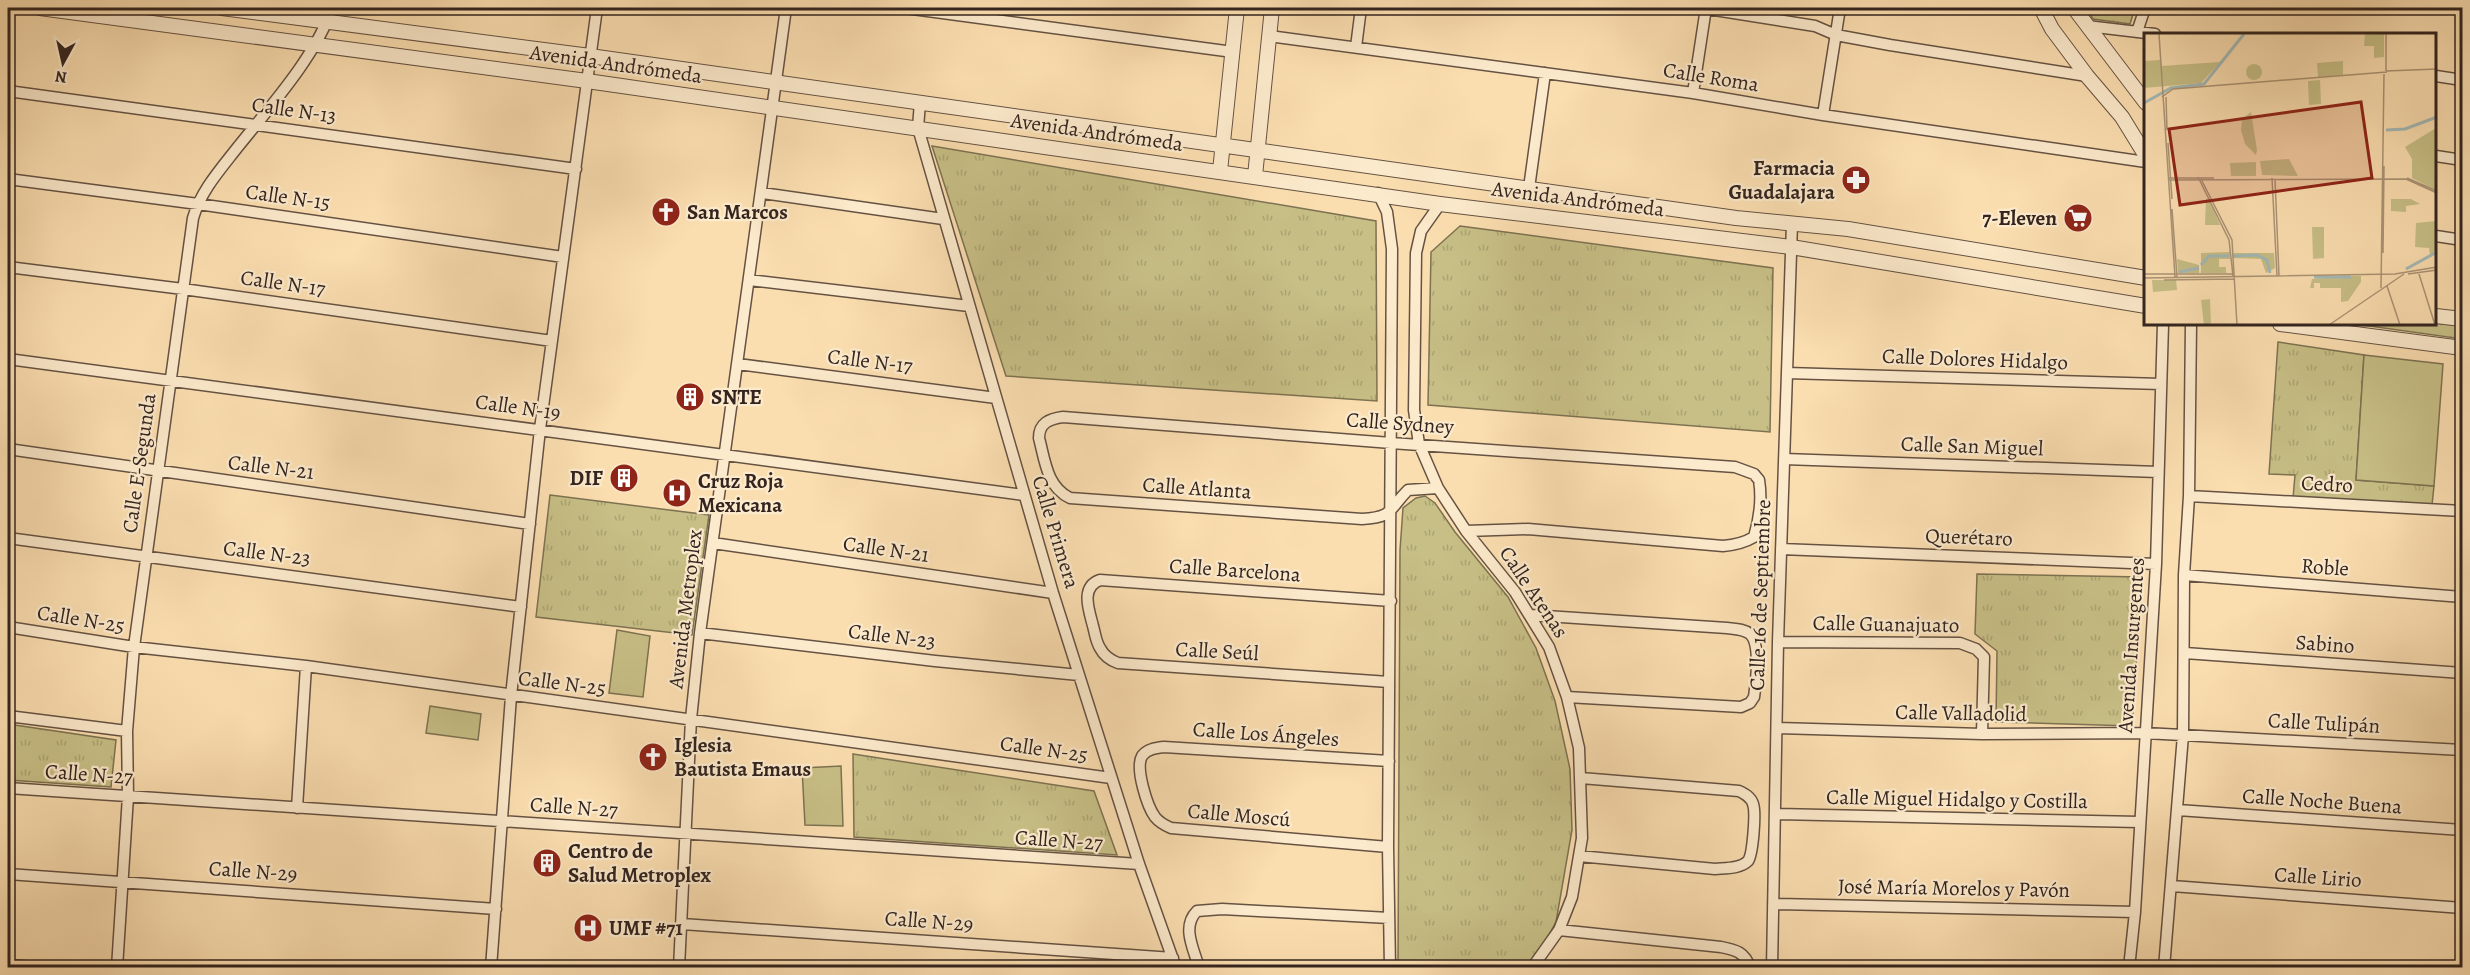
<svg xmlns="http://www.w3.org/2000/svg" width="2470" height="975" font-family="Alegreya,serif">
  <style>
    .grass { fill: url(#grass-tufts); stroke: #7d7252; stroke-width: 1.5 }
    .pitch { fill: #c7bf86; stroke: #7d7252; stroke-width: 1.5 }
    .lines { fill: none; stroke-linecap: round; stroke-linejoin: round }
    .minor-casing { stroke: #655243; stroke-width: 13 }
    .tertiary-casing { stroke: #655243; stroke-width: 16 }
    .minor { stroke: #fceacc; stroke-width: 10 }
    .tertiary { stroke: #fceacc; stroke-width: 14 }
    .labels { text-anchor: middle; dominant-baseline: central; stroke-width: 4.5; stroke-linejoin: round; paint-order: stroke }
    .street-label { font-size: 21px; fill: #33241f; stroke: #fceacc }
    .poi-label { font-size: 21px; font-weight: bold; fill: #33241f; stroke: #fceacc; text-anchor: start }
    .inset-river { fill: none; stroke: #a3b9b7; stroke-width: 3 }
    .inset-road { fill: none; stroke: #ab9476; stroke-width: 1.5 }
    .view { fill: #8f2418; fill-opacity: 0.15; stroke: #8f2418; stroke-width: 3 }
    .inset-edge { fill: none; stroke: #33241f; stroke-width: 3 }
  </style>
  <defs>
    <pattern id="grass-tufts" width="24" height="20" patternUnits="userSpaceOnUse" patternTransform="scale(1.5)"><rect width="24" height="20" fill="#c7bf86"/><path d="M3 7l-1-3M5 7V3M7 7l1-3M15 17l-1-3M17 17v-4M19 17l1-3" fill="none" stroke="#aba473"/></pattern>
  </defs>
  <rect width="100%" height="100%" fill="#fbdeb0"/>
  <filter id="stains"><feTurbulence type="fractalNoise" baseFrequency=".00333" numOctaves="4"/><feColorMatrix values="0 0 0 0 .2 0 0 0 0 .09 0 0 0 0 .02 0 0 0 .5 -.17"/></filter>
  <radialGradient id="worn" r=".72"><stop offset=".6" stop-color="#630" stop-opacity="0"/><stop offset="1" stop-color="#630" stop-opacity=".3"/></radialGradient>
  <path class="grass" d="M 2086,8 L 2135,8 L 2130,24 L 2093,19 Z
    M 932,146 L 1376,221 L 1377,401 L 1006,376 Z
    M 1460,226 L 1773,268 L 1770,432 L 1428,405 L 1431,252 Z
    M 2436,323 L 2462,326 L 2462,339 L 2355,324 Z
    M 2278,342 L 2364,355 L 2356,480 L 2434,486 L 2432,505 L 2293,498 L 2295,475 L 2269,474 Z
    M 550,495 L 709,515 L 692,635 L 536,617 Z
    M 1425,496 L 1435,503 L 1455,532 L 1508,597 L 1536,648 L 1555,701 L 1570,769 L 1572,830 L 1556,922 L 1531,967 L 1398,968 L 1400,550 L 1403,508 L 1416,498 Z
    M 1977,574 L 2142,577 L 2132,726 L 1996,722 L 1997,651 L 1975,634 Z
    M 8,724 L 116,740 L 111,787 L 8,780 Z
    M 853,754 L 1094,791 L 1117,855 L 854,837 Z"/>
  <path class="pitch" d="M 2364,355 L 2443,364 L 2434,486 L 2356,480 Z
    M 617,630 L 650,636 L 643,697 L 609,693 Z
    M 430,706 L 481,714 L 478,740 L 426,733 Z
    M 841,766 L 843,826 L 805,825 L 802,768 Z"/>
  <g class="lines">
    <g class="minor-casing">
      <path id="minor" d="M 905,8 L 1233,52
        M 1702,8 L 1815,26 L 1836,35 L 1890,45 L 2087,76
        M 2087,26 L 2155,34
        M 2137,32 L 2145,8
        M 1269,36 L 1693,93 L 1823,115 L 2146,162
        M 1356,47 L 1361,8
        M 2436,76 L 2462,80
        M 8,91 L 576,169
        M 1693,93 L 1706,8
        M 920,102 L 918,128 L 1053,593 L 1139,864 L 1176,968
        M 1823,115 L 1840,8
        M 2436,156 L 2462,160
        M 8,179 L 198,204 L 563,257
        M 1529,188 L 1545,73
        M 762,193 L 943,219
        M 1378,193 L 1387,212 L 1392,249 L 1388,847 L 1390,968
        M 1440,204 L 1421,231 L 1416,253 L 1414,410 L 1419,444 L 1438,488 L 1466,531 L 1515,592 L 1549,647 L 1567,697 L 1579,748 L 1582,838 L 1572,897 L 1559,930 L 1532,968
        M 2436,236 L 2462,240
        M 8,267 L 183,289 L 552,341
        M 749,280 L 969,306
        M 8,359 L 1024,495
        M 738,364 L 996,398
        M 1787,373 L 2161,384
        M 8,449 L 530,524
        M 1784,459 L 2158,472
        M 1438,488 L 1408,490 C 1388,510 1394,517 1362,519 L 1070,498 C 1047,487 1045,461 1039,438 C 1039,423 1049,419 1063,417 L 1391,443 L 1735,467 L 1754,474 L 1759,480 C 1762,498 1759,520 1754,537 C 1744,543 1735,545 1723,546 L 1528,529 L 1466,531
        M 2189,496 L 2462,511
        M 8,538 L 521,607
        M 713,543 L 1053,593
        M 1781,549 L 2156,564
        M 2184,575 L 2462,597
        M 1531,615 L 1727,628 C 1735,629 1744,629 1750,634 C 1761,644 1756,683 1754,697 L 1750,703 L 1741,707 L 1567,697
        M 8,627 L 134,647 L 306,666 L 1111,778
        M 700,633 L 935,661 L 1079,675
        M 1778,642 L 1960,643 L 1976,649 L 1984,657 L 1982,734
        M 2185,653 L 2462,673
        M 1389,682 L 1118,663 C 1110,660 1104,656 1100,648 C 1096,642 1095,633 1093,626 C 1089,610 1080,587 1100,580 L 1391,601
        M 8,716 L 127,731
        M 1777,728 L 1982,734 L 2145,733 L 2462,750
        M 8,788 L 1139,864
        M 297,808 L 306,666
        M 2178,810 L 2462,830
        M 1775,814 L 2139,822
        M 1388,847 L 1171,828 C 1164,825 1159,822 1155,817 C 1147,806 1135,768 1142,756 C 1147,749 1156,748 1164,747 L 1389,761
        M 1579,856 L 1715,869 C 1725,868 1740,869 1748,861 C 1753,854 1756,812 1753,804 C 1751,797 1745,794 1739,791 L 1581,778
        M 8,874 L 496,909
        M 2172,886 L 2462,908
        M 1773,904 L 2135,912
        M 682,924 L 1173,958
        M 1559,930 L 1721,947 C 1736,950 1745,952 1750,968
        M 8,965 L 48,968
        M 2165,965 L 2200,968
        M 117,968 L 128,796 L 127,731 L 134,647 L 193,218 C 201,191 219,171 237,148 C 269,108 316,56 332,8
        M 491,968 L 511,696 L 540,429 L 597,8
        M 679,968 L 691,719 L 700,633 L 786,8
        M 1199,968 C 1194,949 1181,927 1197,911 L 1222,909 L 1389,918
        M 1772,968 L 1778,642 L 1792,223
        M 2129,968 L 2135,912 L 2156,564 L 2163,324
        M 2164,968 L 2183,735 L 2184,575 L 2189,496 L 2191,324"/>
    </g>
    <g class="tertiary-casing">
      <path id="tertiary" d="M 40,8 L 587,81 L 1440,204 L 1791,247 L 2146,306
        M 222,8 L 590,56 L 1736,218 L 1848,229 L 2146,278
        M 2041,8 L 2052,29 L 2087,76 L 2122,117 L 2146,156
        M 2074,8 L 2146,103
        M 1220,171 L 1237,8
        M 1255,176 L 1272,8
        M 2436,316 L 2462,319
        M 2280,324 L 2462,348"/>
    </g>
    <use href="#minor" class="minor"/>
    <use href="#tertiary" class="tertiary"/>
  </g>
  <defs>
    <g id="pharmacy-disc" transform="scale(1.5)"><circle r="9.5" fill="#8f2418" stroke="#fceacc"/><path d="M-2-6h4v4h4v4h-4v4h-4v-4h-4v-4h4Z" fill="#fff"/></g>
    <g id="church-disc" transform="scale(1.5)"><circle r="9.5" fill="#8f2418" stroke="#fceacc"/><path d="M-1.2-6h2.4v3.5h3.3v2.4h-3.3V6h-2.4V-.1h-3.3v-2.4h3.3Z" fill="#fff"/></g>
    <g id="supermarket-disc" transform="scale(1.5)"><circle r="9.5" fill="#8f2418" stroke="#fceacc"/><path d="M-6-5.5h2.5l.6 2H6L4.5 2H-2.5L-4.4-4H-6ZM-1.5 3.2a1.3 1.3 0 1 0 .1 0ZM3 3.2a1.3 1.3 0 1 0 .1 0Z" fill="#fff"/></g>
    <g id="building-disc" transform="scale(1.5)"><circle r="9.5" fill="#8f2418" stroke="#fceacc"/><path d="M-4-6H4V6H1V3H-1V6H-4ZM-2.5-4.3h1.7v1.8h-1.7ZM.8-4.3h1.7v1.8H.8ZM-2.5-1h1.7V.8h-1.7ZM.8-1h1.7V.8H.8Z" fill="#fff"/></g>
    <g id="hospital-disc" transform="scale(1.5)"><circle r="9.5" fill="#8f2418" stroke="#fceacc"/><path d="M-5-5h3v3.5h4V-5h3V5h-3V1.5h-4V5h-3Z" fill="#fff"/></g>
  </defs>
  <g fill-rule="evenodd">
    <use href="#pharmacy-disc" x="1856" y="180"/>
    <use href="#church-disc" x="666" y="212"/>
    <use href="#supermarket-disc" x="2078" y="218"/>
    <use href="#building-disc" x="690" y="397"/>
    <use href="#building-disc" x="624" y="478"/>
    <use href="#hospital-disc" x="677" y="493"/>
    <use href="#church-disc" x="653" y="757"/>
    <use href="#building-disc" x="547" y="863"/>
    <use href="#hospital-disc" x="588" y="928"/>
  </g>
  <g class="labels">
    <g class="street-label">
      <text transform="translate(616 64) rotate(8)">Avenida Andrómeda</text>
      <text transform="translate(1711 77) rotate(9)">Calle Roma</text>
      <text transform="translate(294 110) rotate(8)">Calle N-13</text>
      <text transform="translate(1097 132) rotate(8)">Avenida Andrómeda</text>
      <text transform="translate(288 197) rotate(8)">Calle N-15</text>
      <text transform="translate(1578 199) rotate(7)">Avenida Andrómeda</text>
      <text transform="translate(283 283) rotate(8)">Calle N-17</text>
      <text transform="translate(1975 359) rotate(2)">Calle Dolores Hidalgo</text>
      <text transform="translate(870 361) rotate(7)">Calle N-17</text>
      <text transform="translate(518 407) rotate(8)">Calle N-19</text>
      <text transform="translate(1400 423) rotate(4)">Calle Sydney</text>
      <text transform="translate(1972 446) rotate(2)">Calle San Miguel</text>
      <text transform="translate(139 463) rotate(-82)">Calle E-Segunda</text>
      <text transform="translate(271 467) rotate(7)">Calle N-21</text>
      <text transform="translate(2327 484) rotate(3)">Cedro</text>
      <text transform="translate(1197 488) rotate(4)">Calle Atlanta</text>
      <text transform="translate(1056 532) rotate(73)">Calle Primera</text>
      <text transform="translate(1969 537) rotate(2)">Querétaro</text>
      <text transform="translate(886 549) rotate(8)">Calle N-21</text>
      <text transform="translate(267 553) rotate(7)">Calle N-23</text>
      <text transform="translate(2325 567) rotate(4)">Roble</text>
      <text transform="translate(1235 570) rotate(4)">Calle Barcelona</text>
      <text transform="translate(1534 592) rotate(56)">Calle Atenas</text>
      <text transform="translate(1760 595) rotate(-88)">Calle 16 de Septiembre</text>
      <text transform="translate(685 609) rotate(-83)">Avenida Metroplex</text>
      <text transform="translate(81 619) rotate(9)">Calle N-25</text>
      <text transform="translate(1886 624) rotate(1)">Calle Guanajuato</text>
      <text transform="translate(892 636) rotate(7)">Calle N-23</text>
      <text transform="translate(2325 644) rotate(4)">Sabino</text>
      <text transform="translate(2131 645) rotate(-86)">Avenida Insurgentes</text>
      <text transform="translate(1217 651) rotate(3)">Calle Seúl</text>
      <text transform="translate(562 683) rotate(7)">Calle N-25</text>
      <text transform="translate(1961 713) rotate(1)">Calle Valladolid</text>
      <text transform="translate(2324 723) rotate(3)">Calle Tulipán</text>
      <text transform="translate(1266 734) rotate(4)">Calle Los Ángeles</text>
      <text transform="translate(1044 749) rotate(8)">Calle N-25</text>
      <text transform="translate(89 774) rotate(4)">Calle N-27</text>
      <text transform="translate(1957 799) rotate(1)">Calle Miguel Hidalgo y Costilla</text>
      <text transform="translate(2322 801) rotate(4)">Calle Noche Buena</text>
      <text transform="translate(574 807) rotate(4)">Calle N-27</text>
      <text transform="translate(1239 815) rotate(5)">Calle Moscú</text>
      <text transform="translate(1059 840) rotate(4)">Calle N-27</text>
      <text transform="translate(253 871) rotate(4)">Calle N-29</text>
      <text transform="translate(2318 877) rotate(4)">Calle Lirio</text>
      <text transform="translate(1954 888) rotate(1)">José María Morelos y Pavón</text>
      <text transform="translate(929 921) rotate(4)">Calle N-29</text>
    </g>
    <g class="poi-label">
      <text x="1835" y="168" text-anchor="end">Farmacia<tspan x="1835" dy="24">Guadalajara</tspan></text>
      <text x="687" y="212">San Marcos</text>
      <text x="2057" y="218" text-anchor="end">7-Eleven</text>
      <text x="711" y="397">SNTE</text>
      <text x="603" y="478" text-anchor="end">DIF</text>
      <text x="698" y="481">Cruz Roja<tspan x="698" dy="24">Mexicana</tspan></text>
      <text x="674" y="745">Iglesia<tspan x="674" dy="24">Bautista Emaus</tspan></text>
      <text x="568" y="851">Centro de<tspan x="568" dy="24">Salud Metroplex</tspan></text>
      <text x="609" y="928">UMF #71</text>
    </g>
  </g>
  <g transform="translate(2144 33)">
    <rect width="292" height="292" fill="#fbdeb0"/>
    <path d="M 221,1 L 240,1 L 240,24 L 230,25 L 230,13 L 220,13 ZM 16,27 L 17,33 L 76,29 L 57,50 L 0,55 L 0,28 ZM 199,28 L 199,42 L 174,44 L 173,30 ZM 176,47 L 177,71 L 165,72 L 164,48 ZM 107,79 L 113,117 L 112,122 L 101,111 L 97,97 L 98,86 ZM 292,95 L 292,157 L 268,145 L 268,126 L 261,114 ZM 145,126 L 154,143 L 118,142 L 116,128 ZM 112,129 L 112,143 L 87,143 L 86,130 ZM 62,166 L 65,166 L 76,192 L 61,192 ZM 247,166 L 267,166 L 276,171 L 262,173 L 262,179 L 247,178 ZM 292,188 L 292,219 L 286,222 L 285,215 L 271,214 L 272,190 ZM 168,194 L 180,194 L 180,225 L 169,226 ZM 86,219 L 86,226 L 75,226 L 75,234 L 82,234 L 82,240 L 57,240 L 57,220 ZM 90,220 L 130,220 L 131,235 L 122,240 L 117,226 L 90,225 ZM 33,226 L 55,232 L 55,240 L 34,240 ZM 208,243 L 217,243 L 217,249 L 204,268 L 197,269 L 197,255 L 176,255 L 176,250 L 170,250 L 170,255 L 166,255 L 168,246 ZM 8,247 L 32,247 L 33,257 L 9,259 ZM 66,266 L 67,292 L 60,292 L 57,267 Z" fill="#c7bf86"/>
    <path d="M102 39a8 8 0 1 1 16 0a8 8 0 1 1-16 0Z" fill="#c7bf86"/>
    <path class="inset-river" d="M 0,70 L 27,55 L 60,51 L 100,1M 242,97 L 261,96 L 293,84M 89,223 L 113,222 L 123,227 L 126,240M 57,232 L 65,223 L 85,223M 262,236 L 293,219M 35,239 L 55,235M 170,244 L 207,244"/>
    <path class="inset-road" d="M 15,1 L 31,244M 242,1 L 242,38M 242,38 L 293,36M 18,64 L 29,56 L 243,39M 22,64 L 23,97M 24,110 L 28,166M 54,144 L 85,207 L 89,243M 24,145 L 70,145M 128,145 L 133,243M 263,145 L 293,158M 57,146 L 88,207 L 93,292M 131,146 L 135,243M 24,147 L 262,146 L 293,160M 28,176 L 33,244M 239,220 L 240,133M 0,241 L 90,241M 264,241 L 293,237M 275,241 L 291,292M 0,245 L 251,241 L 293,234M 20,247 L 90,246M 243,253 L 256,292M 237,255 L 240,41M 185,292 L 260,241"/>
    <path class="view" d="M 217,69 L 228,145 L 36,172 L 25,96 Z"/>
    <rect width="292" height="292" class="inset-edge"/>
  </g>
  <rect width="2470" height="975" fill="none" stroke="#fbdeb0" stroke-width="30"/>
  <rect x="9" y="9" width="2452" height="957" fill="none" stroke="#33241f" stroke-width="3"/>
  <rect x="15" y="15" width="2440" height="945" fill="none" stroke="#33241f" stroke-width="1.5"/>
  <g transform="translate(63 63) rotate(188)" stroke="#fceacc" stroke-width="4.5" paint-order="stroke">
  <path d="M0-4.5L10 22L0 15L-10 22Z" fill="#33241f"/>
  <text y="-9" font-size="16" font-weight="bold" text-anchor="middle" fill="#33241f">N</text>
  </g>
  <rect width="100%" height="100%" filter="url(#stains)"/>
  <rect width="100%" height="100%" fill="url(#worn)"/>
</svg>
